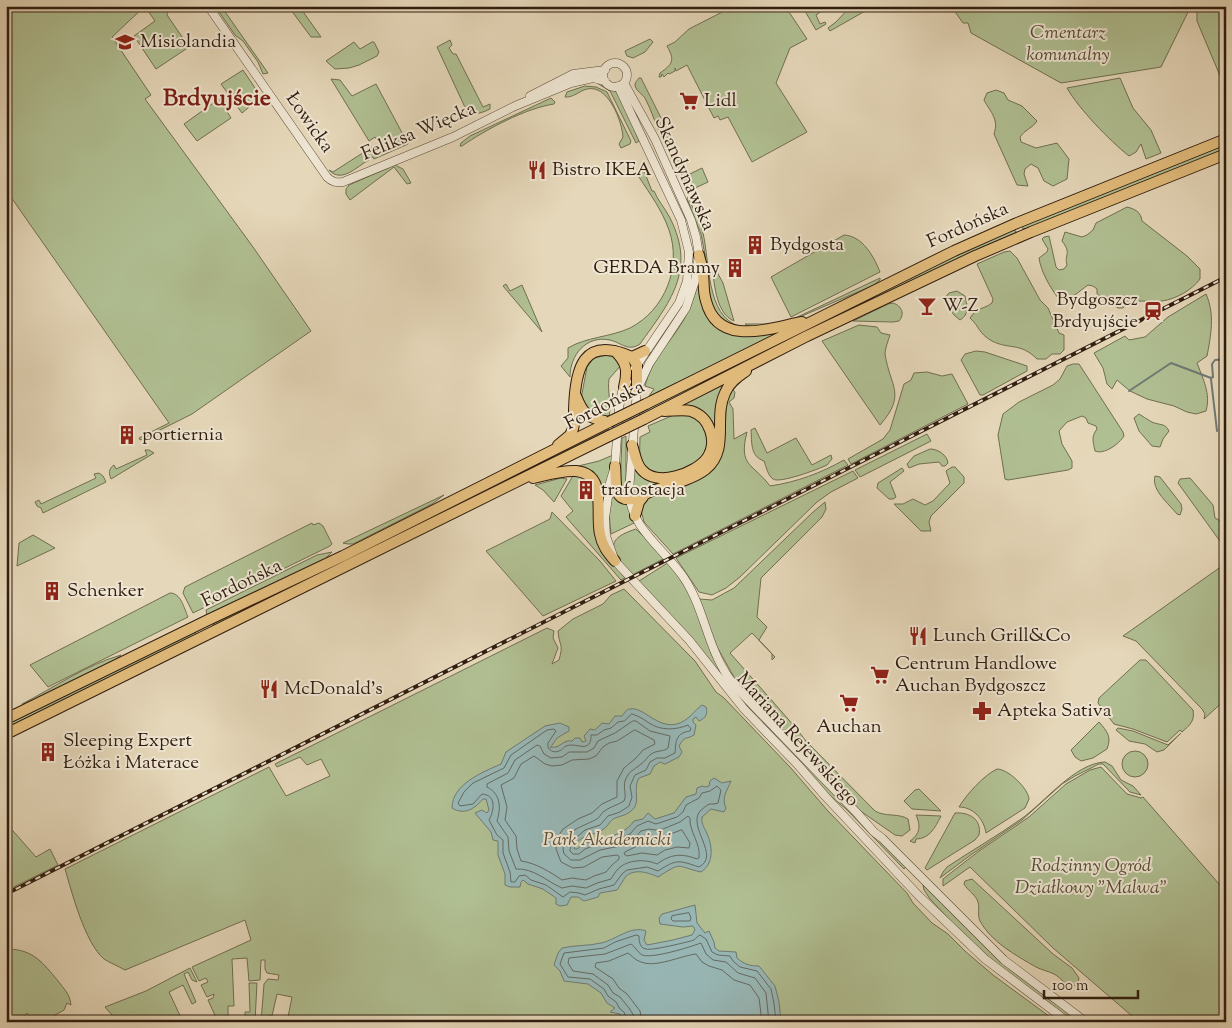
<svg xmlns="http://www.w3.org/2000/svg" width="1232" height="1028" font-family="'Sorts Mill Goudy',serif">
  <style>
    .green { fill: #b0bf92; stroke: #706e50 }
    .water { fill: #98b8b7; stroke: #6e7a74 }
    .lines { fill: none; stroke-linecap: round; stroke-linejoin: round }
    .shore { stroke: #646a63; stroke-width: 1 }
    .stream { stroke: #6e7a74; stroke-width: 2 }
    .tertiary-casing { stroke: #5d4c3a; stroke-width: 9 }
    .primary-casing { stroke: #301d0f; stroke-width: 12 }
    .tertiary { stroke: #eee5d2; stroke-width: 8 }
    .primary { stroke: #e2bc7c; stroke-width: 10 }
    .rail-casing { stroke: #301d0f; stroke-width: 4 }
    .rail { stroke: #eee5d2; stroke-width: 2; stroke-dasharray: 5.5; stroke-linecap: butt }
    .primary-bridge-casing { stroke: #301d0f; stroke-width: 12; stroke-linecap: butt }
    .primary-bridge { stroke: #e2bc7c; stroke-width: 10 }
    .labels { text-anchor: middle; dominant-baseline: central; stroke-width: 4; stroke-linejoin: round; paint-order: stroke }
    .park-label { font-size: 19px; font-style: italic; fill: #564e36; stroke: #eee5d2 }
    .poi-label { font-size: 19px; fill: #301d0f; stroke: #eee5d2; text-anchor: start }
    .street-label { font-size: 19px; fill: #301d0f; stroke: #eee5d2 }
    .district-label { font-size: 24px; font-weight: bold; fill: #7a1f14; stroke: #eee5d2 }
  </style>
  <rect width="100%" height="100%" fill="#e5d7b9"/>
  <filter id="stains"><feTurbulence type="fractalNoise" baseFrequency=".004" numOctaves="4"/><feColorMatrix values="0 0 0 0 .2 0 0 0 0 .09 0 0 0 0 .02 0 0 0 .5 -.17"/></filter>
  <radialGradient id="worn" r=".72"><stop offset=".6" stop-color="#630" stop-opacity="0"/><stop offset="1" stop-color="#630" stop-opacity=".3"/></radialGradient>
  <path class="green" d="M 6,6 L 145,6 L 112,37 L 151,95 L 145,99 L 253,247 L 311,331 L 192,414 L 140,440 L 139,438 L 169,423 L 6,190 Z
    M 148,6 L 168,6 L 167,15 L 189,47 L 156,69 L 134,36 L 155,21 L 146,8 Z
    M 215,6 L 221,6 L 268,73 L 263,74 L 258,62 L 243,41 L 235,35 Z
    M 288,6 L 299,6 L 321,37 L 311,37 Z
    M 734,6 L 785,6 L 807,39 L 790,48 L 776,83 L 807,132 L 752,162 L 728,117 L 720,120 L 718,116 L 714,118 L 687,65 L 676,71 L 675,68 L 675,71 L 669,74 L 668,73 L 664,77 L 662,74 L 661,77 L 659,77 L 660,73 C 673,64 675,60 667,46 L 675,42 L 689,29 Z
    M 802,6 L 829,6 L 816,15 L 820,24 L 825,22 L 826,24 L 816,30 Z
    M 851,6 L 874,6 L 830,31 L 828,28 L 836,22 Z
    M 951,6 L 1191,6 L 1161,67 L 1061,83 L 971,33 L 968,23 L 963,23 Z
    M 1197,6 L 1226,8 L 1226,90 L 1197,21 Z
    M 650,39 L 653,42 L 645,52 L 633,58 L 627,56 L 625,51 Z
    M 450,40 L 452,45 L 449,48 L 453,54 L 456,54 L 483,107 L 490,104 L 490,109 C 483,113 477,113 469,116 L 437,47 Z
    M 354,42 L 360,49 L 372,42 L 374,42 L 379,52 L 377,56 L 359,65 L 349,68 L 335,69 L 326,61 Z
    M 243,70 L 261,97 L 242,113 L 221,84 Z
    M 639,78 L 641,78 L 672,140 L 669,142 L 664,141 C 656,127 652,111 645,98 C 642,94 636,91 635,85 C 635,82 637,81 639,78 Z
    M 1120,78 L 1133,108 L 1151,130 L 1161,153 L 1146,159 L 1141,144 L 1136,152 L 1129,156 C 1109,140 1079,109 1067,88 Z
    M 331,79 L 340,80 L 352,96 L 376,84 L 408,144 L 374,159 L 373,157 L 369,159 L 369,160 C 357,166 342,184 329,170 L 333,172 L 372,147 L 376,151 L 381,148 L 375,137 L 369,141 Z
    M 601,82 L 618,93 L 620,96 L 639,141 L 636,143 L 610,91 L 597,83 Z
    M 585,86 L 596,87 L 607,92 L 631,141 L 630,144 L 621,148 L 619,144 L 623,137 C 622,121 608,84 587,89 C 579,91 573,98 565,97 L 567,92 Z
    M 996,90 L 1004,93 L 1008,100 L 1022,106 L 1037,121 C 1033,128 1024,130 1020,137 L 1021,142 L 1036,148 L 1057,143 L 1069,159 L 1067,179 L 1053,186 L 1044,181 L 1038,168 L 1031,164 L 1025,169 L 1024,174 L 1028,186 L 1017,185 L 994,134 C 999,119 991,113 984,100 L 987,93 Z
    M 551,98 L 555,102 L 554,104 C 526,108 485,130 462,146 L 460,146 L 461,143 L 470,136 Z
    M 219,99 L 231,118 L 197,141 L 184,124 Z
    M 1226,142 L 1226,149 L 1027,229 L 1022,228 L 1024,223 Z
    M 676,152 L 688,175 L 702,168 L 708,182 L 691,190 L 688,188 L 672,155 Z
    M 395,165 L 403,169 L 411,183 L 407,184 L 394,167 L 350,200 L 346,194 L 346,189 L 349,185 Z
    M 641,169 L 644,171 L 652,191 L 654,191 C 658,201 665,208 670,218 C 697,271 669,303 640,344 C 628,352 622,343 610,340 C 586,335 570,355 570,377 L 561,366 L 568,358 L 568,348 C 586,337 611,337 630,328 C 665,310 682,267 669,230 C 662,210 650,194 639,177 Z
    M 688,197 C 693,209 700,220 703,233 C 710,262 706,316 739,326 L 731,326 L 714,313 L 706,288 L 705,255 L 701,234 L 687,199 Z
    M 1127,207 C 1135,209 1141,212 1142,221 L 1187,256 L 1200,269 L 1200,279 C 1192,290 1176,299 1162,301 C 1149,303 1133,297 1123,308 L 1118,308 L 1097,294 L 1097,289 L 1093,286 L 1088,285 C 1078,292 1072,300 1058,298 C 1050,287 1041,272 1039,258 L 1047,252 L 1048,249 L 1042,239 L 1044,237 L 1049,236 L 1056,267 L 1059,270 L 1064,269 L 1067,265 C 1064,254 1072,254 1062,241 L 1065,232 L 1082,237 L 1087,235 L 1093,230 L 1096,223 Z
    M 1012,230 L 1016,231 L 1015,234 L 642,415 L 643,411 L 862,299 L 924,269 Z
    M 844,235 C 863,236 874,257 880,272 L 791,317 L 771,277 Z
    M 1010,251 L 1017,258 L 1040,300 L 1048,308 L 1059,333 L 1064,335 L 1064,350 L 1060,354 L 1052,354 L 1046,359 L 1037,359 C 1020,342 1010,350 992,341 C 978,333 980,327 970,318 C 978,306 983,310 992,303 L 993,299 L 977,264 L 1004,252 Z
    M 712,263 L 723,283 L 734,321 C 715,313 714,281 712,263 Z
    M 701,273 L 702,287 L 725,329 L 797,325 L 649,396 L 654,389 L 645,386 C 651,360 670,343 683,321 C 692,306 696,290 701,273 Z
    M 880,278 L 880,280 L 874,285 L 788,322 L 750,327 L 745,324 L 773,324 L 789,321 Z
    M 506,284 L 510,291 L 522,285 L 542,332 L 503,286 Z
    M 957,291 L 965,296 C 967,305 970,314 960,320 L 954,315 L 943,300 L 949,293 Z
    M 1206,294 C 1215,314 1211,335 1207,356 L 1197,363 C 1203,379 1211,394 1206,411 L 1196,414 L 1187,412 L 1174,406 L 1147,399 L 1130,391 L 1117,380 L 1112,389 L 1107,384 L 1103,368 L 1094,353 L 1125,336 L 1129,340 L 1145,337 L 1168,317 Z
    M 893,303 C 902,306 905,314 899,321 L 893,322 L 853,321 L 888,304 Z
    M 859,325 L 877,327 L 881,333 L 890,335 C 888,341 885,349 885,354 C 890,387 907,394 880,425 L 822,341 Z
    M 976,351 L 985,352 L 1027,366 L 1027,371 L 983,395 L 980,395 L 961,360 L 965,354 Z
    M 607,355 L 614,357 L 622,364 L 609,379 C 607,390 612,407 609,416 L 606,418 L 594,417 L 581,399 L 587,367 L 594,358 Z
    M 1073,364 L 1079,364 L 1123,432 L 1124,436 C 1119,444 1104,455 1095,451 C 1093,441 1091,437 1097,429 L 1096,426 L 1088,423 L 1086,418 L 1082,416 L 1067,422 L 1059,431 L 1062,444 L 1072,461 L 1072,468 L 1068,470 L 1008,480 L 1005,479 L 998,435 L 1003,414 L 1019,402 L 1053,385 L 1060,379 L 1067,366 Z
    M 927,372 L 942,376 L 952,374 L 968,404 L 851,464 L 848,459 L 883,439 L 890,430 L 904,384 L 911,380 L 914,373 Z
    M 732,378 L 718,440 L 714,429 L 676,407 Z
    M 731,388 L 735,392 L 734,398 L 729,402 L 733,409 L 734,439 L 747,432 C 738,467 753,463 770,486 C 797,482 821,473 844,460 L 848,465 L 673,554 L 644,522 L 641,510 L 642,505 L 648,498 L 695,480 L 722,453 L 725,433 L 726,407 Z
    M 684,413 L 699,419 C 702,424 708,431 709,436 C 710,444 705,455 699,461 C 690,472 655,480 645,467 C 638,459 640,447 640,437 L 650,432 L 648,426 L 676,414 Z
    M 1139,414 C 1143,416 1146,419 1150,421 C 1158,426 1165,422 1169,431 L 1163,439 L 1160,447 L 1152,446 L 1139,431 L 1134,418 Z
    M 755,428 L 767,453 L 796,438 L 812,465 L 831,455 L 832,459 C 830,461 829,463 827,465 C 819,469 779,484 773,479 C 768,476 766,466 764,461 C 750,456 752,443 751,430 Z
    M 609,429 L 609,432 L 215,627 L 213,624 Z
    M 927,434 L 931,441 L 860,477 L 855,470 Z
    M 626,436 L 626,496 L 620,488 L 622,438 Z
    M 930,449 C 938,449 947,455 948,463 L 945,466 L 942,466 L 939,462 L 919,464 L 909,468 L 907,464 L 914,456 Z
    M 145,450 L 149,450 L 154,453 L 111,479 C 109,474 108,469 114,465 L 116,469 L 147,455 Z
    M 613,455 L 603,520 L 603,496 L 574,467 L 599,461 Z
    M 633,460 L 662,483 L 632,495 Z
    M 952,467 L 955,467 L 964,477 L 964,483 L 931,516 L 929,522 L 931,531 L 921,531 L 894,504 L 903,504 L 913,499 L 925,505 L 933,501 L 950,483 L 946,471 Z
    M 902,468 L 904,471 L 890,482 L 896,497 L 893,499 L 889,499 L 877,488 L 878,483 Z
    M 853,471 L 858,478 L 831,492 L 817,502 L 740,577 L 726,588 L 712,595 L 699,592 L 676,558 Z
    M 99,473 L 103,476 L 106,482 L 43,513 L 41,508 L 37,506 L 35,502 L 39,500 L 41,504 L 96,478 L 94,474 Z
    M 574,474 L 580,474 L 591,483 L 610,560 L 625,578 L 621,580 L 566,517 L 573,511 L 561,496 Z
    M 1155,476 L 1160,477 L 1181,504 L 1182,509 L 1180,515 L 1177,514 C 1169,504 1151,490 1155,476 Z
    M 561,478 L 567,479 L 554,502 L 543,490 L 535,485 Z
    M 1190,478 L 1213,505 L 1215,518 L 1226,524 L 1226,547 L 1222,544 L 1178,483 L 1180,479 Z
    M 613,481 L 627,503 L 634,523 L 611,534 L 609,514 Z
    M 444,495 L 432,504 L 353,544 L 348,544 L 343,543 Z
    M 825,502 L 826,509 L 822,517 L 761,578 L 757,617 L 767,627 L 759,640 L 775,657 L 772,660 L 772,654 L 752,633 L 730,653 L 796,728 L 806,741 L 875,811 C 885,817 899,813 908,819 L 910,830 L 902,836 L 895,835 L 859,810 L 751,697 L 735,679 L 716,645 L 699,599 L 712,600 L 734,588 L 812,513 Z
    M 552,512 L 600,561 L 616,581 L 543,616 L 486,551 L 550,519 Z
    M 312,523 L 313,525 L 319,523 L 323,526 L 332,544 L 330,546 L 193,613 L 183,593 L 185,587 Z
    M 636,529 L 665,558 L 632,575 C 613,553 601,540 636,529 Z
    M 33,535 L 55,548 L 17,566 L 19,543 Z
    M 332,552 L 323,561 L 207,616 L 206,610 L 317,555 Z
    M 669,562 L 690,595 L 711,652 L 750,707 L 906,867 L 904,869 L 846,809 L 828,794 L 798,760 L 748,708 L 639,581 Z
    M 1222,566 L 1226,571 L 1226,699 L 1204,719 L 1205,714 L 1202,709 L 1136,641 L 1123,636 Z
    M 624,589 L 695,661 L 716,692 L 724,698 L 790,767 L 828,811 L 907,893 L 913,903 L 932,923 L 948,934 L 966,952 L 993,975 L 1057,1022 L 287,1022 L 292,997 L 277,994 L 272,1016 L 270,1015 L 261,1022 L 264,984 L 268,979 L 278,980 L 279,975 L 267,973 L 265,969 L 265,960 L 261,960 L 260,980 L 249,981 L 247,958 L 232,959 L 234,1006 L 228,1006 L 228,1016 L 222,1022 L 218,1022 L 208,1000 L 213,998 L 214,994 L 207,997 L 201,985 L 208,982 L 206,978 L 199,981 L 192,967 L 251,940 L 245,920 L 125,970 C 118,966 110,963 104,959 C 85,943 72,893 65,869 L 269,767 L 286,796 L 330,776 L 321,759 L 307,765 L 300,757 L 277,767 L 275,764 L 547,628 L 554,631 L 553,638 L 558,648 L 552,664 L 559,660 C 564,643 559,646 558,631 L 573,619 L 603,604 L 611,595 Z
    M 170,593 C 181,593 184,608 188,617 L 48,687 L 30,665 Z
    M 193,632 L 196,633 L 195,635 L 6,731 L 6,724 L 24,714 Z
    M 121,655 L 111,663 L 25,705 L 22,704 C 55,687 86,665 121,655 Z
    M 1140,660 L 1146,660 L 1193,710 C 1195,721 1190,725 1182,732 L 1180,730 L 1167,742 L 1133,729 L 1114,724 L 1098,703 L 1099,698 Z
    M 1099,722 C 1107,731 1112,737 1107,749 L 1093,758 L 1081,761 L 1075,757 L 1071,750 Z
    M 1118,728 L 1133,731 L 1168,745 L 1181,733 L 1164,750 L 1157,752 L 1145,744 L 1129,741 L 1116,730 Z
    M1122 764a13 13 0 1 1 26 0a13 13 0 1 1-26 0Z
    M 1105,762 L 1112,766 L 1121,780 L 1133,786 L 1141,795 L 1130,792 L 1103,764 L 1099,764 L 1075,776 L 1062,784 L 1022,820 L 972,854 L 940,878 L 943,872 L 947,867 C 971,851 997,836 1021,819 C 1044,803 1075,763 1105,762 Z
    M 1101,767 L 1127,794 L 1141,798 L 1143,797 L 1226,892 L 1226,1022 L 1139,1022 L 1053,948 L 970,867 L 943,886 L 943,879 L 979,851 L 1029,817 L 1066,784 L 1090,770 Z
    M 997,769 C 1008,769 1028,788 1029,799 L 1025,808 L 986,833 C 984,819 973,807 959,807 C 966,795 984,775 997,769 Z
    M 919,789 L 941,811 L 912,809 L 904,801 L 915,790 Z
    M 955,813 C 969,812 982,819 979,835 L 975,840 L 927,870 L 925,868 Z
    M 916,815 L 941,816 C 935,828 929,839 916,839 L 915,843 L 910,841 C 920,834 921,826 916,815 Z
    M 6,823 L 36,857 L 50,849 L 58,865 L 6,891 Z
    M 972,879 L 1053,954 L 1072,968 L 1079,978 L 1077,985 C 1066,988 1062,978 1054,974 C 1048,971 1042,970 1036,967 C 1017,956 991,942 980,921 C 977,915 980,908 978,902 C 976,895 968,891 964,884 L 965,881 Z
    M 923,885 L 999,961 L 1080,1022 L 1074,1022 L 994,962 L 964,935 L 930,899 L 924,890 Z
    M 9,949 C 34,950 43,963 58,981 C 64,989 70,994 71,1005 L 67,1003 L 64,1010 L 43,1022 L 34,1022 L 27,1013 L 23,1018 L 25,1022 L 6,1022 L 6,950 Z
    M 190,968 L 197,982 L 192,980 L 188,972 L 184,974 L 196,1002 L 192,1004 L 183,985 L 169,992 L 183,1022 L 118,1022 L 105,1007 L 146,991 Z
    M 249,983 L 257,983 L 255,1022 L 245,1022 L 245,1012 L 250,1012 Z"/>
  <path class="water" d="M 702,705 L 706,707 C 708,713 706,718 699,721 L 696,717 L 693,719 L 693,722 L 696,725 L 694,735 C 686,740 685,735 679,746 L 682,752 L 679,757 L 665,764 L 660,762 L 654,766 L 650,774 L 639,778 C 632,790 642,803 631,811 C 625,816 619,816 613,819 C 609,822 607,828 602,830 C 592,836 577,835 574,849 L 577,849 C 595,834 619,842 634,821 L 643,819 L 648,813 L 655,819 L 674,813 L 686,797 L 696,794 L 697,788 L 702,786 L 705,787 L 709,786 L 710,781 L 714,778 L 722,783 L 731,781 C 727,791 721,798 726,808 L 724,812 L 711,809 L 702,817 C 701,825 705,828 708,836 C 713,849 713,864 701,872 C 675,866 683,861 658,877 C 649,873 636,868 626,876 C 623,880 620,886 617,890 L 600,893 L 598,897 L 584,901 L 578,897 L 571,897 L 567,905 L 560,906 L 556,904 L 556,898 L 543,889 L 528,884 L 523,880 L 521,882 L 520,887 L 510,887 L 505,885 L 505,874 L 498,855 L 498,841 L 493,840 L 491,832 L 475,813 L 482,810 L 487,813 L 489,810 L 486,799 L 483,799 C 475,808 465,816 452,808 C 452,784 483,772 501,764 L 506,752 L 545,726 L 560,723 L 569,727 L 569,731 L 557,738 L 550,748 C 552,747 554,747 556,747 C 562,745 564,740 572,741 L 575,738 L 580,738 L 582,742 L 586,741 L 584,736 L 590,729 L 595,730 L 602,723 L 609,724 L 615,716 L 622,716 C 624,714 626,709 630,709 C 643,706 657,729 677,724 C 688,721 694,711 702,705 Z
    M 695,905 L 697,923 L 705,933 L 709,931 L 714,942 L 715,948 L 719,951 L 736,952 L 737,958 C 744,964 749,966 759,966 L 775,986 L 779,1002 L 781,1022 L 624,1022 L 620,1014 L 610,1012 L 615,1008 L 607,1003 L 601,993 L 588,984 L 564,981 L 560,971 L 554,965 L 558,953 L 562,948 C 575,945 589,946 601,943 C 616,940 631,925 646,931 L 644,940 L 647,945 L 673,940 L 692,935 L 695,930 L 693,926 L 683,927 L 660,924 L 659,918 L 662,914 Z"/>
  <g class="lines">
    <path class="shore" d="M 632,714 C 639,716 643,719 649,723 C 661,731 676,730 688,725 L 691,729 L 690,731 C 675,733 676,742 675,753 L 665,758 L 657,758 L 650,762 L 646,770 L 635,775 L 630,786 L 632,797 L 629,806 L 620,812 L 608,816 L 600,825 L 585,830 L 571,842 L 570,851 L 573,854 L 579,854 L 585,849 L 598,844 L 618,839 L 630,834 L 637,826 L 648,821 L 656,824 L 677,817 L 683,812 L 686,805 L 699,798 L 702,793 L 710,791 L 717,786 L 721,790 L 718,803 C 715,804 713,804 710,804 C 706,805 703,809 700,811 C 687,827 721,856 699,867 C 678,860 677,859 658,871 L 647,867 L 627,870 L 622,874 L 614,885 L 599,889 L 585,895 L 579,893 L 570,892 L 563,897 L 546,885 L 531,880 L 525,875 L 519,876 L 515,882 L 511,882 L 510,872 L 503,853 L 503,840 L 497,835 L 489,820 C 494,811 497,795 482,794 L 473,804 L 460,806 L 458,803 L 464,792 L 473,783 L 504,768 L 511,755 L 547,730 L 554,729 L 556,731 L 548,743 L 548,748 C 551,751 554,753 559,751 C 563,750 562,748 566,746 C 573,743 582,748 586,746 C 591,744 591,739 591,735 L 597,735 L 604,730 L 611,728 L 618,722 L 624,721 Z
      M 633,721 L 636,721 L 650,731 L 670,736 L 668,748 C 663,752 659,750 653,753 C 647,756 646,761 641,764 C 633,771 629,770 625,781 C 623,789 627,795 624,801 C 618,805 609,807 603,812 C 600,815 599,819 595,820 C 582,827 558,832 564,854 L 571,860 L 580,860 L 600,850 L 620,846 L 633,840 L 641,831 L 649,829 L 655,830 L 663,829 L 680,822 L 688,816 L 690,818 C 689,832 701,843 699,858 L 697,859 C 681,853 671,854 657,864 C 646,859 628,859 618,869 C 615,872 613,876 611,879 L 597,883 L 586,888 L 572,886 L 562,888 C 546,881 534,868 516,869 L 509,851 L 508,837 L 497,821 C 501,808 501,794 487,787 L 487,784 L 508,773 L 515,760 L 537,745 L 540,746 L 544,754 L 551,758 L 562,757 L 569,752 L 587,752 L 594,748 L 598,741 L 615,733 Z
      M 635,730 L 654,740 L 655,744 L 643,750 L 636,758 L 624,768 L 617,781 L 617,797 L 602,804 L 592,813 L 578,819 L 563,829 L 557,838 L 556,849 L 561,862 L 573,868 L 584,867 L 602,857 L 617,855 L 619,856 L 619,859 L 612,865 L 606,872 L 594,876 L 586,880 L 572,878 L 562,880 C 550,872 536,863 521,861 L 517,849 L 516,836 L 505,820 L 507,807 L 501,785 L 514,778 L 521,764 L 534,756 L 545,764 L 552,766 L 562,765 L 572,760 L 589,759 L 596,756 L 603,747 L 609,743 L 617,741 Z
      M 682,830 L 690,843 L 689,848 L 677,847 L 665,850 L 657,855 L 642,853 L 627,856 L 624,854 L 625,852 L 637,846 L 645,838 L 663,837 Z
      M 689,913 L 691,918 L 690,921 L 673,921 L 671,919 L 672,916 Z
      M 628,1022 L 624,1012 L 620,1009 L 616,1002 L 608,996 L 604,989 L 590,979 L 568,977 L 560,964 L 564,953 L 604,948 L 615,942 L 636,935 L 639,936 C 639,942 640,948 646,949 C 651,951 688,942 694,940 C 696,938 698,936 700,935 L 706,939 L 712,952 L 718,955 L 730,956 L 733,961 L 740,967 L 757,971 L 771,989 L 774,1003 L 776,1022
      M 634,1022 L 634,1016 L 629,1008 L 620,997 L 613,993 L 608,985 L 593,974 L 573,971 L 568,963 L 569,958 L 605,954 L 631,944 C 635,946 637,952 642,955 C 652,959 690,947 701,943 L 706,954 L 713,960 L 726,962 L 738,973 L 755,978 L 766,993 L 769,1022
      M 642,1022 L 640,1011 L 627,994 L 619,988 L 613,979 L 595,967 L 596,963 L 609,961 L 628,953 C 632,956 635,960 641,962 C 656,968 680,956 696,954 L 702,962 L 709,966 L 722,970 L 734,980 L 750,985 L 759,998 L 762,1022"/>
    <path class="stream" d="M 1211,379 L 1217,431
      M 1129,391 L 1171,363 L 1211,378 L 1213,377 L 1212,364 L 1215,360 L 1226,359"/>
    <g class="tertiary-casing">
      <path id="tertiary" d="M 208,6 L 327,177 C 332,182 336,183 343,182 L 453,137 L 515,106 L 571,83 L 593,78 L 605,81
        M603 75a12 12 0 1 1 24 0a12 12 0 1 1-24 0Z
        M 624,83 L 655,139 L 691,220 L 696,237 L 699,255 L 695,281 L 686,308 L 649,364 L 637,390 L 629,491 C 630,529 665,549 684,578 C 704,608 707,645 727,675 C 741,695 759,711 775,728 C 803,757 830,785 857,813 L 874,832 L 882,838 L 1004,960 L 1086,1022
        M 618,86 L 681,220 L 689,252 L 687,281 L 679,303 L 635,368
        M 530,96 L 573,74 L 605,70
        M 627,382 L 622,392 L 619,408 L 615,466 L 610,483 L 605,518 L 606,536 L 615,561 L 689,640 L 744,709 L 798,765 L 825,796 L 919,896 L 985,959 L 1068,1022"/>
    </g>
    <g class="primary-casing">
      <path id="primary" d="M 699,255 C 700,261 703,267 703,274 C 704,283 703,292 706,301 C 718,348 770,328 802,322
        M 615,351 C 627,363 628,371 624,387
        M 632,357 L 645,351
        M 576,396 C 584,416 588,418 609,422
        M 646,404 L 954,251 L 1017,223 L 1226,139
        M 644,419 L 807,336 L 975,256 L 1031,232 L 1226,154
        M 558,445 L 570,435 L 573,429 C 575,423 574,416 574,410 C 575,368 583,335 632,357 L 637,365 L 637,390
        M 632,445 C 635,454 636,464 642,470 C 657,487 695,474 707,458 C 718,442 710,417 691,411 C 683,409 673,411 664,411
        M 615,466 C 616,474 615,483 617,491 C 622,505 640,498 649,492 C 666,486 692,480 706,469 C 730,449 713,418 725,393 C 729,383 737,377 746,371
        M 533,478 C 547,475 562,470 576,471 C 608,474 595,513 600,534 C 602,545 607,552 615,561
        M 635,516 L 639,502 L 643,497
        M 6,719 L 208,620 L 343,556 L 609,422
        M 6,734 L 609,436"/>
    </g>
    <use href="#tertiary" class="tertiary"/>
    <use href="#primary" class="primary"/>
    <g class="rail-casing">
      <path id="rail" d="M 6,894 L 1226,277"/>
    </g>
    <use href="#rail" class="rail"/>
    <g class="primary-bridge-casing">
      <path id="primary-bridge" d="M 609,422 L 646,404
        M 609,436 L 644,419"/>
    </g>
    <use href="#primary-bridge" class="primary-bridge"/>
  </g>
  <defs>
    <g id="school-bare" transform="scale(1.5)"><path d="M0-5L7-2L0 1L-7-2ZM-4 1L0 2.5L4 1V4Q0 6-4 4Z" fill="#8f2418" stroke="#eee5d2" stroke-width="2.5" paint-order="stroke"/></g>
    <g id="supermarket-bare" transform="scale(1.5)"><path d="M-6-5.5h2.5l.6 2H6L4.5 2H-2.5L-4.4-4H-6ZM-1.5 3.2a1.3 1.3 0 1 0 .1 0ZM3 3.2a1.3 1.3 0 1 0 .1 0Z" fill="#8f2418" stroke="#eee5d2" stroke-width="2.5" paint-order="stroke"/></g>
    <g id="restaurant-bare" transform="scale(1.5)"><path d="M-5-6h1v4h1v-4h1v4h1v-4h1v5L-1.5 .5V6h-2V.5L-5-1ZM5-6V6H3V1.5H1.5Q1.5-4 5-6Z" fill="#8f2418" stroke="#eee5d2" stroke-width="2.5" paint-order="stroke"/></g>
    <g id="building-bare" transform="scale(1.5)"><path d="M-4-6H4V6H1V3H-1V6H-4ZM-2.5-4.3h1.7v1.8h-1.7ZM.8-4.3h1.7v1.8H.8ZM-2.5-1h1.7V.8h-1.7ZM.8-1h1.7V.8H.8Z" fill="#8f2418" stroke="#eee5d2" stroke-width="2.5" paint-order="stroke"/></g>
    <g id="bar-bare" transform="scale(1.5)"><path d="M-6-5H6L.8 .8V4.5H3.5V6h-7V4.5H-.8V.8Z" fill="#8f2418" stroke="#eee5d2" stroke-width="2.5" paint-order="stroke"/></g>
    <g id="station-bare" transform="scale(1.5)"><path d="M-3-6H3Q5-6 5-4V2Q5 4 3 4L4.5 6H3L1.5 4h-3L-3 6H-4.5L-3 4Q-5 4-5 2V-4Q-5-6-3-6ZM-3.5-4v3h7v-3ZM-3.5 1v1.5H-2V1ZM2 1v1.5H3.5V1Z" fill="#8f2418" stroke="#eee5d2" stroke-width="2.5" paint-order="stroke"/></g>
    <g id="pharmacy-bare" transform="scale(1.5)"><path d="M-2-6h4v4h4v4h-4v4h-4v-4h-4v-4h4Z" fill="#8f2418" stroke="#eee5d2" stroke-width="2.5" paint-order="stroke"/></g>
  </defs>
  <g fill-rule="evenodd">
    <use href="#school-bare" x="125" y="42"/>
    <use href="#supermarket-bare" x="689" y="101"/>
    <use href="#restaurant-bare" x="537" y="170"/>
    <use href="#building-bare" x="755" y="245"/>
    <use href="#building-bare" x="735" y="268"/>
    <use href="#bar-bare" x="927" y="306"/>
    <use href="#station-bare" x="1153" y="311"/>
    <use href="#building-bare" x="127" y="435"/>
    <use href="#building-bare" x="586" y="490"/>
    <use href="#building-bare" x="52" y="591"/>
    <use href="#restaurant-bare" x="918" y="636"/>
    <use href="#supermarket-bare" x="880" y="675"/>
    <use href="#restaurant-bare" x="269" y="689"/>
    <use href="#supermarket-bare" x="849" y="703"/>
    <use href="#pharmacy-bare" x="982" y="711"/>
    <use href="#building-bare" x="48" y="752"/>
  </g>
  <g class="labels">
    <g class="park-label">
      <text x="1068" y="33">Cmentarz<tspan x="1068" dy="22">komunalny</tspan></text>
      <text x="607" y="840">Park Akademicki</text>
      <text x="1091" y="866">Rodzinny Ogród<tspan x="1091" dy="22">Działkowy "Malwa"</tspan></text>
    </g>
    <g class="poi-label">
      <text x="140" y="42">Misiolandia</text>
      <text x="704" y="101">Lidl</text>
      <text x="552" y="170">Bistro IKEA</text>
      <text x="770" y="245">Bydgosta</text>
      <text x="720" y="268" text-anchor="end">GERDA Bramy</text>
      <text x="1138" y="300" text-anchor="end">Bydgoszcz<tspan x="1138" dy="22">Brdyujście</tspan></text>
      <text x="942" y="306">W-Z</text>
      <text x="142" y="435">portiernia</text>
      <text x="601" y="490">trafostacja</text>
      <text x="67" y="591">Schenker</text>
      <text x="933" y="636">Lunch Grill&amp;Co</text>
      <text x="895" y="664">Centrum Handlowe<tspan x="895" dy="22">Auchan Bydgoszcz</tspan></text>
      <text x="284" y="689">McDonald's</text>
      <text x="997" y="711">Apteka Sativa</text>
      <text x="849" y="727" text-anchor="middle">Auchan</text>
      <text x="63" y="741">Sleeping Expert<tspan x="63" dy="22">Łóżka i Materace</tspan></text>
    </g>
    <g class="street-label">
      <text transform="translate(309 123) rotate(55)">Łowicka</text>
      <text transform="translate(419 132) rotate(-23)">Feliksa Więcka</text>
      <text transform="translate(684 174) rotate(66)">Skandynawska</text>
      <text transform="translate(968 226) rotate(-24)">Fordońska</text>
      <text transform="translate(605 406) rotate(-27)">Fordońska</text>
      <text transform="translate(242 584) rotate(-26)">Fordońska</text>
      <text transform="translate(797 740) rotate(48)">Mariana Rejewskiego</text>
    </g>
    <g class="district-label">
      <text x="217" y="99">Brdyujście</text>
    </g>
  </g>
  <rect width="1232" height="1028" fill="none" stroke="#e5d7b9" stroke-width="25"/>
  <rect x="8" y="8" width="1217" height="1013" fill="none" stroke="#301d0f" stroke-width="2.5"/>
  <rect x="12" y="12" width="1207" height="1003" fill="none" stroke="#301d0f"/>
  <path d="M1044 990v8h94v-8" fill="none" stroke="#301d0f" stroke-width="2.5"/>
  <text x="1052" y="990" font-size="15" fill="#301d0f" stroke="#eee5d2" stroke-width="4" paint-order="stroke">100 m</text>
  <rect width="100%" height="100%" filter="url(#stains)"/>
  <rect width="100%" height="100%" fill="url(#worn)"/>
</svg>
